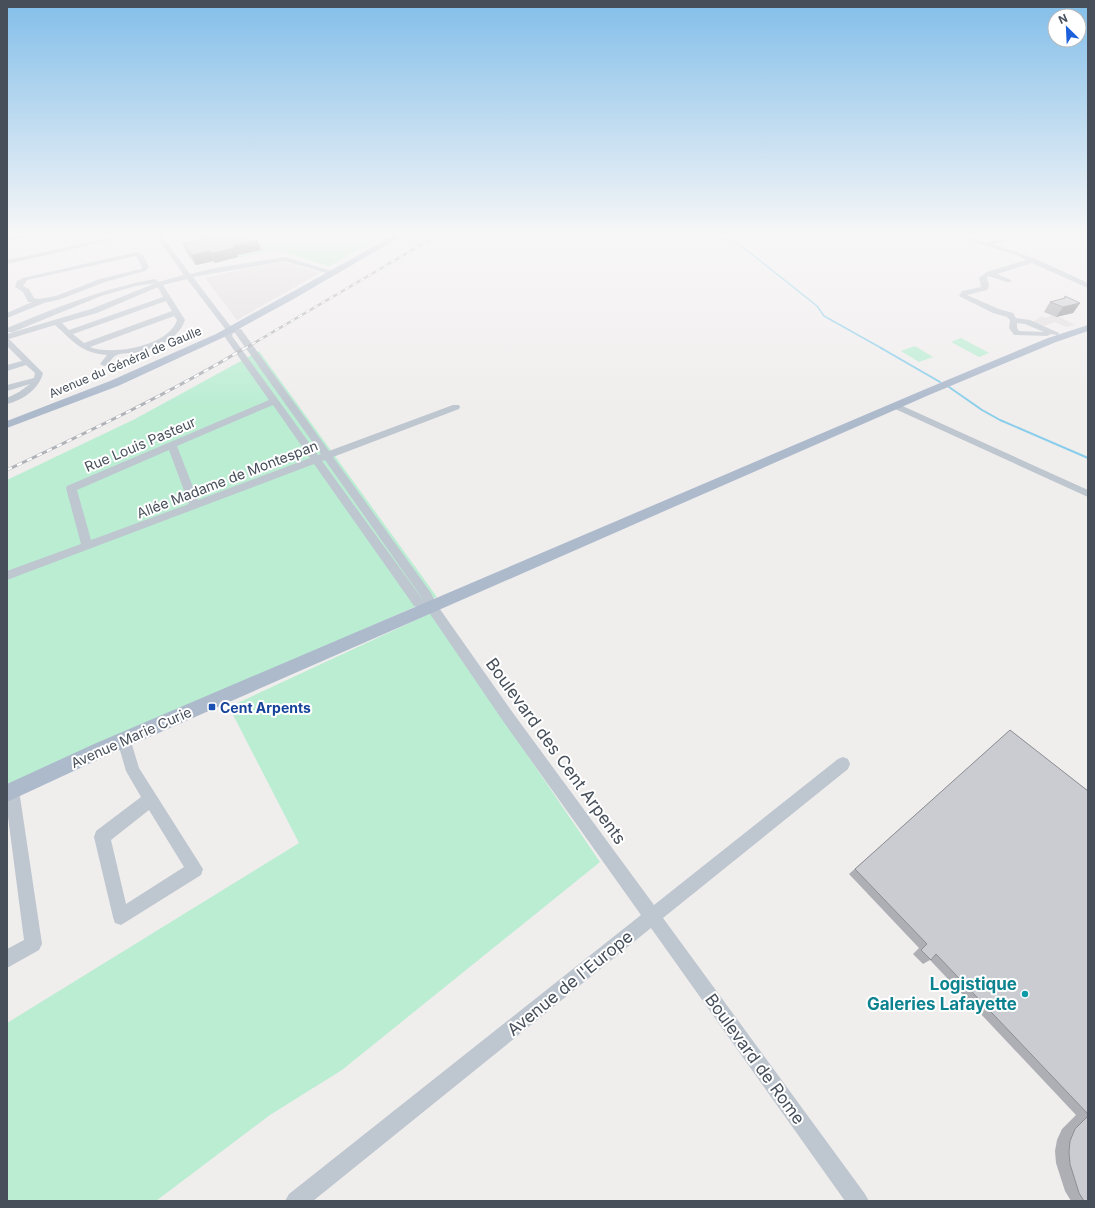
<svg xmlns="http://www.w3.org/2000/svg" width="1095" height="1208" font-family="Inter,sans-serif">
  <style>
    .education { fill: #e1dedf }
    .green { fill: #bbedd3 }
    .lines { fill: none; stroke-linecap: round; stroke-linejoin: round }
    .stream-far1 { stroke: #89ceea; stroke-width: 1.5 }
    .stream { stroke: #89ceea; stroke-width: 2 }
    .minor { fill: #bec6cf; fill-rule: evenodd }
    .major { fill: #adbacc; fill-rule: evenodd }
    .rail-far1-casing { stroke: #afb2b7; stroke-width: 2.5 }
    .rail-casing { stroke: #afb2b7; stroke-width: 3 }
    .rail-far1 { stroke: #fff; stroke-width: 1.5; stroke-dasharray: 4.5; stroke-linecap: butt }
    .rail { stroke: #fff; stroke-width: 2; stroke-dasharray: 5.5; stroke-linecap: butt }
    .wall { fill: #aeafb5 }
    .shaded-wall { fill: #8d8f93 }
    .building { fill: #caccd2; stroke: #8d8f93 }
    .transit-dot { fill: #1a4fb4; stroke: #fff; stroke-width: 1.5 }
    .culture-dot { fill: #0f9aa8; stroke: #fff; stroke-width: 1.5 }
    .labels { text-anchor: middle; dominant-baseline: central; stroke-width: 4; stroke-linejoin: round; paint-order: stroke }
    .far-street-label { font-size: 12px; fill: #464f5a; stroke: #fff }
    .street-label { font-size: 14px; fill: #464f5a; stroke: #fff }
    .transit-label { font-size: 14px; font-weight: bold; fill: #164399; stroke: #fff; text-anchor: start }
    .near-street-label { font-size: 17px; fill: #464f5a; stroke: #fff }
    .near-culture-label { font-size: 17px; font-weight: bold; fill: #0d838f; stroke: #fff; text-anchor: end }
  </style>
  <rect width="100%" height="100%" fill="#f0eded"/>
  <path class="education" d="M 174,236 L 223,236 L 181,245 Z
    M 285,262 L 320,273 L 237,320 L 205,278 L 248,268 Z
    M 1052,315 L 1058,316 L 1075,325 L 1066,327 L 1055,322 L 1044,326 L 1032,322 L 1042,316 L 1046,318 Z"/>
  <path class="green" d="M 223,236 L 384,236 L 329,266 L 275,250 L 214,263 L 212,261 L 195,265 L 181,245 Z
    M 961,338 L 989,353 L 979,357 L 951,342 Z
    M 915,346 L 933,357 L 919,362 L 901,351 Z
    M 259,351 L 437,597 L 7,787 L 7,480 L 135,419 Z
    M 431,613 L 600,862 L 342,1070 L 270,1115 L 156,1201 L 7,1201 L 7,1023 L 299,843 L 229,707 Z"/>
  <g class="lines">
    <path class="stream-far1" d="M 712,236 L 720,239 L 734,240 L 817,306 L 824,316 L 883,349"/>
    <path class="stream" d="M 881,348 L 940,382
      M 949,387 L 982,410 L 1000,420 L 1088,458"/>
    <path class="minor" d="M 20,236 L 30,236 L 7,242 L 7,238 Z
      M 120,236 L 130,236 L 7,264 L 7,260 Z
      M 156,236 L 162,236 L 190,274 L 215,268 L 285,257 L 335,272 L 336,273 L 333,275 L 285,261 L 193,277 L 228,323 L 232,328 L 241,329 L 329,451 L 453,405 L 459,405 L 460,407 L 459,409 L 333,457 L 431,593 L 437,605 L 513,713 L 654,905 L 838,759 L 843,757 L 848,759 L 850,764 L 848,769 L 663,918 L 865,1194 L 869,1201 L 845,1201 L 651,928 L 313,1201 L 285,1201 L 289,1194 L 641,915 L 503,721 L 428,611 L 414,606 L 314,464 L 7,580 L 7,571 L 81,544 L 66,488 L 67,486 L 269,400 L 224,336 L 226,330 L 187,279 L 163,285 L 185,320 C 178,341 153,349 134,353 C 129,353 119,353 115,356 C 110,359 110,365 104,366 L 100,364 L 107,355 C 81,353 73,341 55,325 L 9,339 L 43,373 C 39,389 23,400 7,404 L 7,398 L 19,392 L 30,384 L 7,391 L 7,385 L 34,378 L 35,373 L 26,365 L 7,371 L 7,365 L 22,361 L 7,346 L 7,334 L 91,309 L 156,283 L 136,286 L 101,296 L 13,332 L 7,332 L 7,328 C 56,308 103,288 155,279 L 157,280 L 158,282 L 184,275 ZM 158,287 L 163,297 L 69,330 L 62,323 L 97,313 ZM 166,301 L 172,311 L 84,343 L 73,334 ZM 174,316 L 177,320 C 169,346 112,356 90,347 ZM 233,333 L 235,333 L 321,454 L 318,455 L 232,336 ZM 273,405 L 310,458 L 198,500 L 177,446 ZM 169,450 L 189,504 L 91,540 L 77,490 ZM 325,460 L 422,598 L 423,600 L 322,461 Z
      M 953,236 C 963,234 973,240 983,242 C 992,243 1013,236 1026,236 L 1025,237 L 992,244 L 1036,259 L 1088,283 L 1088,288 L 1032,263 L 997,274 L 1011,280 L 1011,282 L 1007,282 L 988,276 L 987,278 L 989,286 L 987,290 L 967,295 L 999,309 L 1013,313 L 1016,318 L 1030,320 L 1059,333 L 1058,335 L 1051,334 L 1047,336 L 1014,335 L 1009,328 L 1010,320 L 1007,317 L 993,313 L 959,296 L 962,291 L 981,287 L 979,278 L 987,272 L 1026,260 L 1017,255 ZM 1017,323 L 1025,324 L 1044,332 L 1019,331 L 1017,328 Z
      M 137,252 L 143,255 L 149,267 L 145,271 L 105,282 L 61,299 L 44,303 L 7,318 L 7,313 L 32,302 L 28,302 L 23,292 L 15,287 L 17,281 L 23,278 ZM 136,256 L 142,267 L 141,269 L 100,279 L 56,296 L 38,299 L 34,298 L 29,289 L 23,286 L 27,280 L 36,278 Z
      M 896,403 L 1088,490 L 1088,497 L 893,408 L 892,406 Z
      M 124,734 L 129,735 L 139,768 L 203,869 L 201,875 L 121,925 L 115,923 L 113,917 L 94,837 L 96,831 L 141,797 L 126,771 L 117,740 L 119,735 ZM 149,810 L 184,867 L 126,904 L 111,840 Z
      M 12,783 L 17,785 L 19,790 L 42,944 L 39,950 L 7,968 L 7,949 L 24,940 L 7,809 L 7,785 Z"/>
    <path class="major" d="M 393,236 L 402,236 L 290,301 L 222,338 L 118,386 L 7,428 L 7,421 L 110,381 L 216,334 Z
      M 1088,325 L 1088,331 L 1056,342 L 929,395 L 106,756 L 7,802 L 7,784 L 94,744 L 921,391 L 1048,338 Z"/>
    <g class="rail-far1-casing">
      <path id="rail-far1" d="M 244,349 L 436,236"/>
    </g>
    <g class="rail-casing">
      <path id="rail" d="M 7,470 C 88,432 168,394 245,348"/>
    </g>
    <use href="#rail-far1" class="rail-far1"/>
    <use href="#rail" class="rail"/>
  </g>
  <path class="wall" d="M 199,238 L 261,250 L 237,255 L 238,257 L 215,263 L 214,261 L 196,265 L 187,253 L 183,244 L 200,240 Z
    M 1065,296 L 1080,303 L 1073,313 L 1056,317 L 1044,312 L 1050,302 L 1063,299 Z
    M 1010,730 L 1088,791 L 1088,1201 L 1071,1201 L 1065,1191 L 1056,1163 L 1055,1151 L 1057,1140 L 1062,1129 L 1076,1115 L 930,960 L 923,964 L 913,954 L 919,948 L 849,874 Z"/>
  <path class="shaded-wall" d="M 258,240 L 261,250 L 237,255 L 238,257 L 215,263 L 212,253 L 233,246 Z
    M 210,251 L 214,261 L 196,265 L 192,255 Z
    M 1080,303 L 1073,313 L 1056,317 L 1063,307 Z"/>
  <path class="building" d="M 213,236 L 254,236 L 258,240 L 233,246 L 235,248 L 212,253 L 210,251 L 192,255 L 183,244 L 201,240 L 199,238 Z
    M 1065,296 L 1080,303 L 1063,307 L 1050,302 L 1065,298 Z
    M 1010,730 L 1088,791 L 1088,1114 L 936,954 L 931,960 L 921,950 L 927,944 L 855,869 Z
    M 1088,1116 L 1088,1201 L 1084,1201 L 1079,1193 L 1070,1164 L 1069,1152 L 1070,1141 L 1075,1129 Z"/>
  <linearGradient id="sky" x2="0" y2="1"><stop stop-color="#82bee9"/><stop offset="0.58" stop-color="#f8f7f7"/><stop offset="1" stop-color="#f8f7f7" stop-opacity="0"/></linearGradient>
  <rect width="1095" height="405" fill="url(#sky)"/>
  <rect class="transit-dot" x="208" y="703" width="8" height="8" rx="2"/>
  <circle class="culture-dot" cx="1025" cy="994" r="4"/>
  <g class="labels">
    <g class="far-street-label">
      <text transform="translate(125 362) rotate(-23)">Avenue du Général de Gaulle</text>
    </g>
    <g class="street-label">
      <text transform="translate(140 444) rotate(-23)">Rue Louis Pasteur</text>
      <text transform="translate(227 479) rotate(-21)">Allée Madame de Montespan</text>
      <text transform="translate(131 737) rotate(-24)">Avenue Marie Curie</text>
    </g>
    <g class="transit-label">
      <text x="220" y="707">Cent Arpents</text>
    </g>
    <g class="near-street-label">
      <text transform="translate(556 751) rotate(54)">Boulevard des Cent Arpents</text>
      <text transform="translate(570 983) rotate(-39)">Avenue de l'Europe</text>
      <text transform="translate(755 1059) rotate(54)">Boulevard de Rome</text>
    </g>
    <g class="near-culture-label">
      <text x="1017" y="984">Logistique<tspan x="1017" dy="20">Galeries Lafayette</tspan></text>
    </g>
  </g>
  <rect width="1095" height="1208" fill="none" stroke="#464f5a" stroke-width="16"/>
  <g transform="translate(1067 28) rotate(336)"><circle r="19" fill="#ffffff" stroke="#b5b9bd"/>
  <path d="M0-3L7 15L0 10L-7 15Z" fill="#1c60db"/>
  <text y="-6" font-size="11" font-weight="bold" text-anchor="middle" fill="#464f5a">N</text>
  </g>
</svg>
